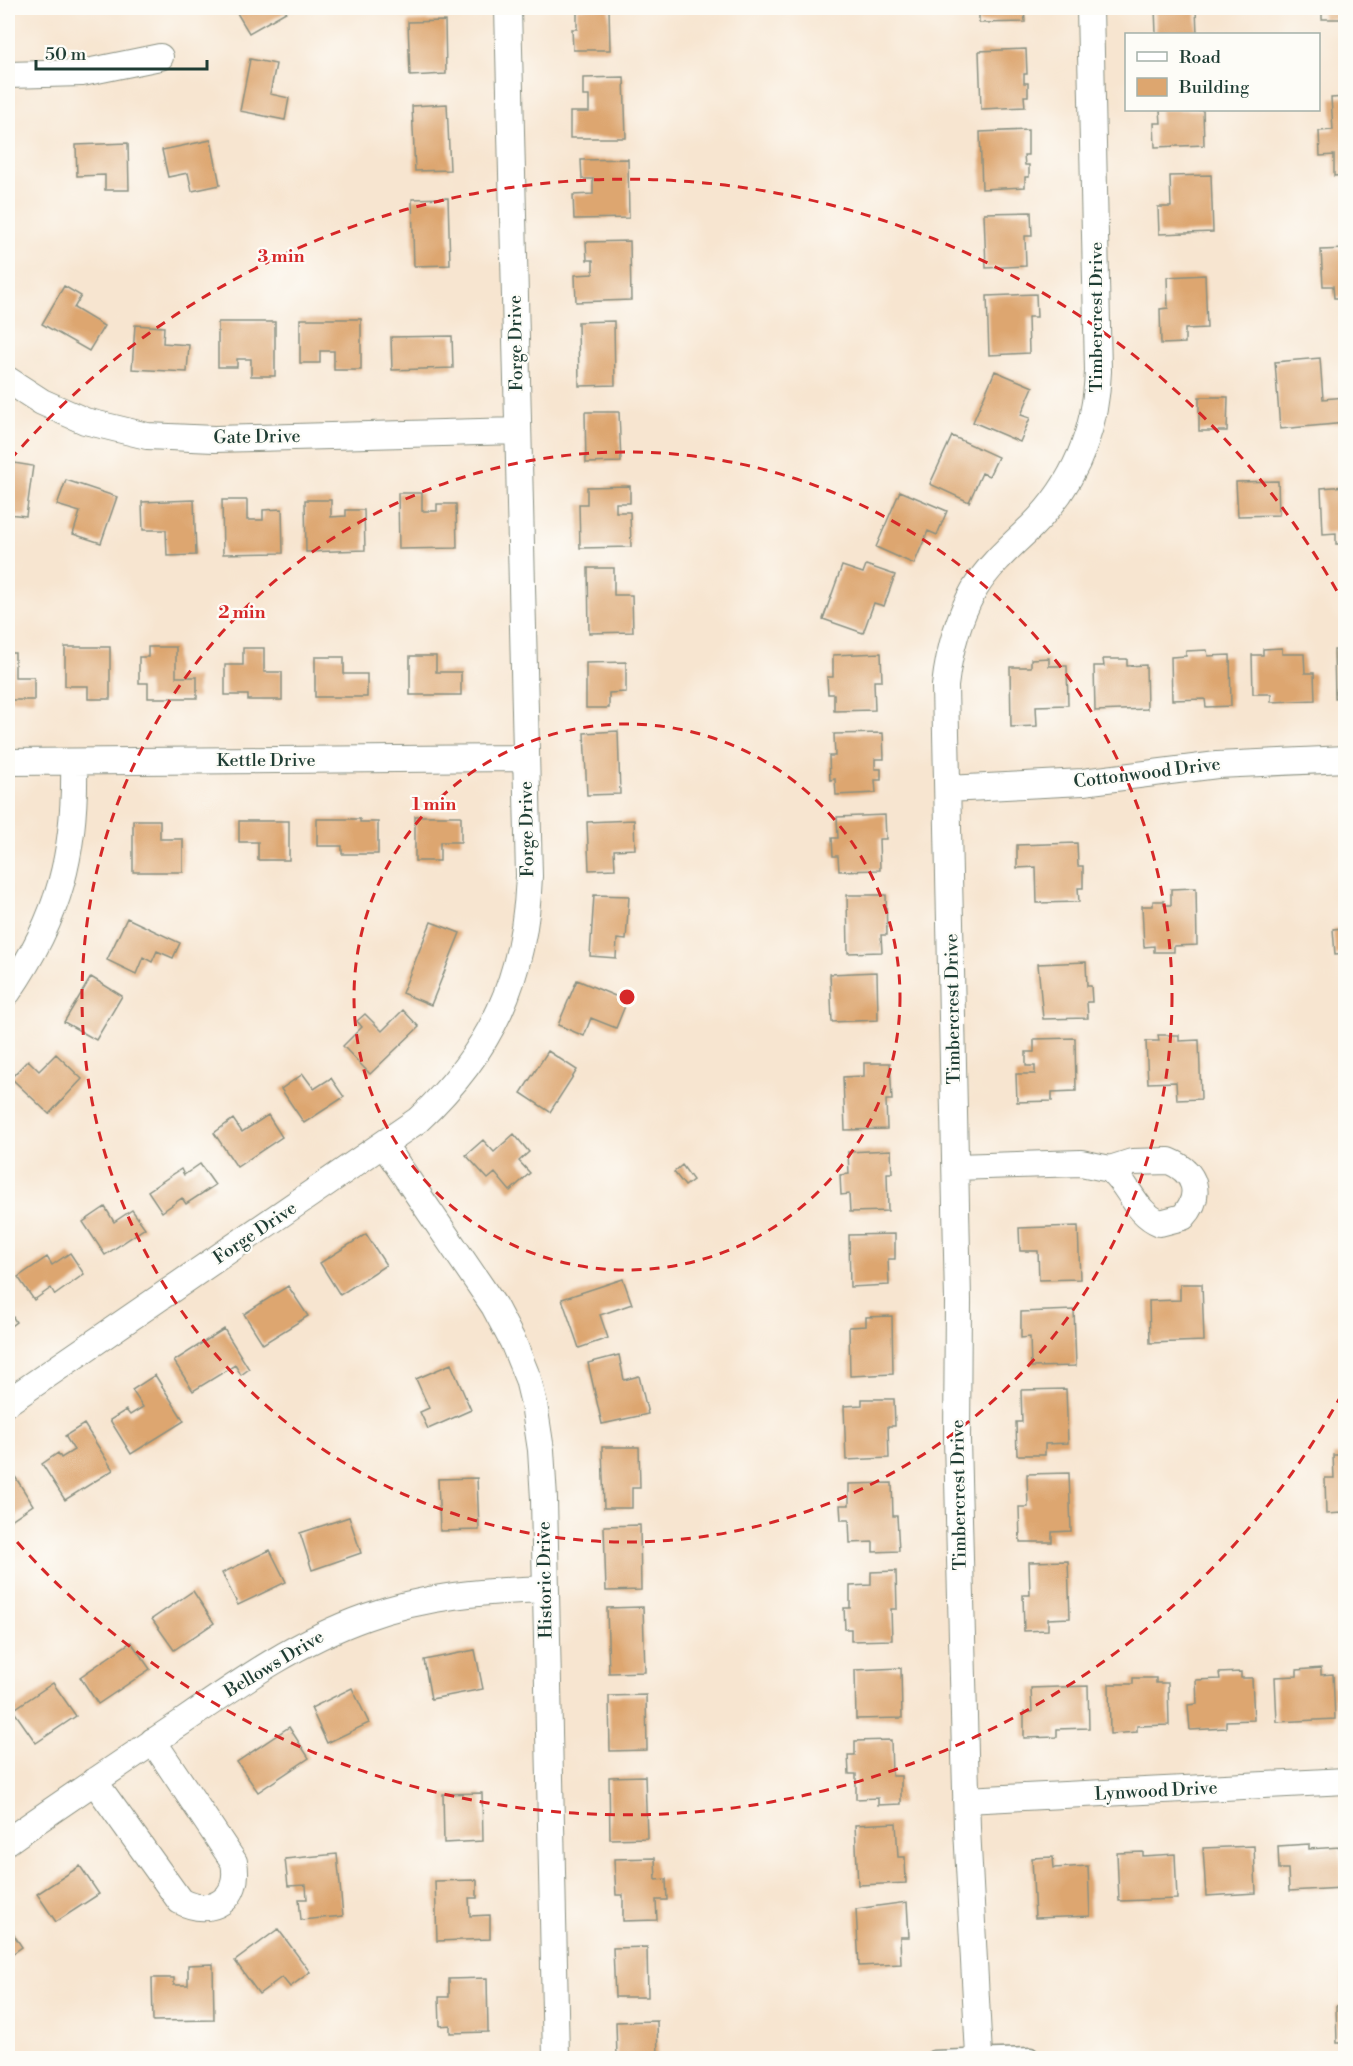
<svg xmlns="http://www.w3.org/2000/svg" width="1353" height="2066" font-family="'Libre Bodoni',serif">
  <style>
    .building { fill: #dda66f }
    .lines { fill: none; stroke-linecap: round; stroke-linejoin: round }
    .service-casing { stroke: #8b9182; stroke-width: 15 }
    .minor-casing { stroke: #8b9182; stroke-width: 28 }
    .service { stroke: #fff; stroke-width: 12 }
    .minor { stroke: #fff; stroke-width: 26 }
    .ring { fill: none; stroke: #d62828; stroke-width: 3; stroke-dasharray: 10 8 }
    .labels { text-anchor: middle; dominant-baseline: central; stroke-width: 4.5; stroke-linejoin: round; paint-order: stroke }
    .street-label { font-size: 18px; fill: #1f3d34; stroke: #fdfcf7 }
    .centre { fill: #d62828; stroke: #fdfcf7; stroke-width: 3 }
    .ring-label { font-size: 18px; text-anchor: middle; font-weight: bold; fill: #d62828; stroke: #fdfcf7; stroke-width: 4.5; stroke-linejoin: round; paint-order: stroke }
  </style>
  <rect width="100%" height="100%" fill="#fdfcf7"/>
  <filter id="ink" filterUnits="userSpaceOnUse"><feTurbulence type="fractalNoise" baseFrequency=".0167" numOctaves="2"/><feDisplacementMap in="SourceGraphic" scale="12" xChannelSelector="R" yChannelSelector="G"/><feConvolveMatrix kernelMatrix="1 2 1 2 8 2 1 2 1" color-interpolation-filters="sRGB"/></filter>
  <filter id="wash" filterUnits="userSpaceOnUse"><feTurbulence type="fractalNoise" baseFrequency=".008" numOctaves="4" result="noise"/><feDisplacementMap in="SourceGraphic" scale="24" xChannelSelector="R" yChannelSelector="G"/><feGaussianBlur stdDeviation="1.35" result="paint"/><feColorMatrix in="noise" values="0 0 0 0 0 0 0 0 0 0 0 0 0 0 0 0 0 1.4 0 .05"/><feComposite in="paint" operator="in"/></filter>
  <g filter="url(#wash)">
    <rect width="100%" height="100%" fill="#f7e5d0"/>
    <g id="blocks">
      <path class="building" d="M 234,8 L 290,8 L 291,9 L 249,33 Z
        M 577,8 L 609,8 L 610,50 L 573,50 L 572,29 L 577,29 Z
        M 979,8 L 1024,8 L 1025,22 L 979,23 Z
        M 1155,8 L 1196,8 L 1197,34 L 1156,34 Z
        M 1322,8 L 1346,8 L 1346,19 L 1322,19 Z
        M 445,21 L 446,74 L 410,76 L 408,22 Z
        M 1026,49 L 1027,74 L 1024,74 L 1024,83 L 1028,83 L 1028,96 L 1024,96 L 1025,107 L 981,109 L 979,51 Z
        M 250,59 L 276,64 L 270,94 L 289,98 L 285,120 L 240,111 Z
        M 624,77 L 626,138 L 570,138 L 570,112 L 589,112 L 589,96 L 583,96 L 583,78 Z
        M 1346,97 L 1346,175 L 1334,176 L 1334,155 L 1320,156 L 1319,131 L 1333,130 L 1331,98 Z
        M 447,104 L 450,170 L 415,171 L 412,106 Z
        M 1160,110 L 1203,110 L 1204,145 L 1155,147 L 1154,123 L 1161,123 Z
        M 1028,130 L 1028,155 L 1024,155 L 1025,165 L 1029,165 L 1029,177 L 1025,177 L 1025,187 L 982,189 L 980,132 Z
        M 211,140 L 220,185 L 192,191 L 188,173 L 168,177 L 162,150 Z
        M 128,143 L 129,190 L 105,190 L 105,175 L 77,176 L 76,145 Z
        M 628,159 L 629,218 L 574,219 L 573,195 L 593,194 L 593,179 L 582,179 L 581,160 Z
        M 1211,175 L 1213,232 L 1159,234 L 1158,207 L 1171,207 L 1170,176 Z
        M 448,198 L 450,265 L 414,266 L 412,199 Z
        M 1031,212 L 1032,236 L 1025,236 L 1026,266 L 986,268 L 984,213 Z
        M 630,241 L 631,300 L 576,302 L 575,275 L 593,274 L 593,260 L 587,260 L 586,242 Z
        M 1346,249 L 1346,298 L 1334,298 L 1333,286 L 1323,286 L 1321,250 Z
        M 1205,275 L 1207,328 L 1185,329 L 1185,343 L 1161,344 L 1160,309 L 1168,308 L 1167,277 Z
        M 64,286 L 81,296 L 74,308 L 104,326 L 89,351 L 42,324 Z
        M 1036,294 L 1037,317 L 1028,317 L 1029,353 L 989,355 L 987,296 Z
        M 300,319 L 361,319 L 361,370 L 334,370 L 334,351 L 320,351 L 320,363 L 300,363 Z
        M 614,321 L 615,385 L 579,386 L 578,322 Z
        M 218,322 L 275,322 L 275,376 L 251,376 L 251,359 L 237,359 L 237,367 L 218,367 Z
        M 135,325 L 164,327 L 163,343 L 189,345 L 187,372 L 132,369 Z
        M 452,336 L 453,368 L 392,370 L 391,337 Z
        M 1320,358 L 1323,399 L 1346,397 L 1346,423 L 1280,429 L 1275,362 Z
        M 995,371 L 1033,387 L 1021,415 L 1030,418 L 1020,442 L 973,422 Z
        M 1199,397 L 1228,397 L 1227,431 L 1199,431 Z
        M 585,412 L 619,412 L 621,462 L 586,463 Z
        M 952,436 L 998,457 L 989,476 L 982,473 L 969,502 L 930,484 Z
        M 8,462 L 33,466 L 26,516 L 8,514 Z
        M 66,480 L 117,497 L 101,543 L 73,534 L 80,512 L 57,505 Z
        M 1278,481 L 1279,515 L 1238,516 L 1236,482 Z
        M 630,486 L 630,503 L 616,503 L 616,512 L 630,512 L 631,547 L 580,548 L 579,504 L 587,504 L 587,487 Z
        M 1346,486 L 1346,544 L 1336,544 L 1336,533 L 1323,534 L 1321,488 Z
        M 900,491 L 947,511 L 937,535 L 928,531 L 914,564 L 876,547 Z
        M 398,493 L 422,493 L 422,511 L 437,511 L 437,504 L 456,504 L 457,548 L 399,549 Z
        M 194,500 L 196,555 L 167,556 L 166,530 L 143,530 L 142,502 Z
        M 222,500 L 247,500 L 247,520 L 263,520 L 263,510 L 282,509 L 283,553 L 223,554 Z
        M 305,500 L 331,500 L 331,517 L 346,516 L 346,510 L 364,510 L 365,550 L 306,552 Z
        M 866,565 L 895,575 L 884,606 L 874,603 L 863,633 L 823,619 L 842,566 L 863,573 Z
        M 588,568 L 614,568 L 614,595 L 632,595 L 633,632 L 589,633 Z
        M 65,647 L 110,647 L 110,699 L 88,699 L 88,686 L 65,686 Z
        M 148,647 L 176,647 L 176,677 L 197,677 L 197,698 L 148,698 L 148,683 L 139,683 L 139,657 L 148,657 Z
        M 243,648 L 264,648 L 264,672 L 282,672 L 282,700 L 248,700 L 248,695 L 225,695 L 225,665 L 243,665 Z
        M 1282,648 L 1282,654 L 1304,654 L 1305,673 L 1314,673 L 1315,700 L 1271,702 L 1271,694 L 1253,694 L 1252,655 L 1263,655 L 1263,649 Z
        M 1207,650 L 1208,656 L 1230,655 L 1231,706 L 1206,707 L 1205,699 L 1172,700 L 1171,657 L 1186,656 L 1186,651 Z
        M 1334,650 L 1346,650 L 1346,697 L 1335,698 Z
        M 8,653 L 15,653 L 15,677 L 34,677 L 34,700 L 8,700 Z
        M 881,653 L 882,681 L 874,681 L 875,710 L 834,711 L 834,694 L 828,694 L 827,677 L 833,677 L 833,655 Z
        M 410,656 L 436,656 L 436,672 L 461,672 L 461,695 L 410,695 Z
        M 315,657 L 344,657 L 344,674 L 367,674 L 367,697 L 315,697 Z
        M 1049,658 L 1049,666 L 1067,666 L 1068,705 L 1036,706 L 1037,726 L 1011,727 L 1010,667 L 1031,667 L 1031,659 Z
        M 1103,659 L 1127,659 L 1127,666 L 1146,665 L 1147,709 L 1095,711 L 1094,666 L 1104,666 Z
        M 626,662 L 626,692 L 609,693 L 609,708 L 586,708 L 586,663 Z
        M 618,731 L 620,794 L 587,795 L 584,733 Z
        M 883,733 L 884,759 L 875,759 L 875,769 L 881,769 L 881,780 L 875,780 L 876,793 L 836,795 L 835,779 L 830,780 L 829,756 L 835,756 L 834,734 Z
        M 885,815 L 886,839 L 879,839 L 880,870 L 839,871 L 838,856 L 833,856 L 832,838 L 838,838 L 837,817 Z
        M 415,816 L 461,816 L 461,842 L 440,842 L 440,861 L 415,861 Z
        M 317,819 L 360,819 L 360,822 L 378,822 L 378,854 L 342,854 L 342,846 L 317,846 Z
        M 133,820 L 160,820 L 160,839 L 183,839 L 183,872 L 133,872 Z
        M 634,820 L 635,849 L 614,850 L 615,869 L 589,870 L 587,822 Z
        M 239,821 L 289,821 L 289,860 L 258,860 L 258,842 L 239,842 Z
        M 1077,843 L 1078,866 L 1083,866 L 1083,888 L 1078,888 L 1079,902 L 1037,903 L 1036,867 L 1017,868 L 1017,845 Z
        M 1196,888 L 1197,945 L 1174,946 L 1174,952 L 1154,952 L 1154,946 L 1144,947 L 1142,906 L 1153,906 L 1153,901 L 1164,901 L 1164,905 L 1171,905 L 1171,889 Z
        M 1346,889 L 1346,954 L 1335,955 L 1333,929 L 1343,928 L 1340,890 Z
        M 594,895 L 629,896 L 626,940 L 617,939 L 616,958 L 590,956 Z
        M 847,895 L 886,895 L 887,935 L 881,935 L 882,952 L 848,953 Z
        M 127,918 L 180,943 L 173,958 L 157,951 L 152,962 L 143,957 L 136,974 L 107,960 Z
        M 431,922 L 460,933 L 431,1005 L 402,993 Z
        M 1086,962 L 1087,986 L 1091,986 L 1092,1002 L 1087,1002 L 1088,1018 L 1043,1019 L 1038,964 Z
        M 877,972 L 878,1020 L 832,1022 L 830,974 Z
        M 91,977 L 122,996 L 96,1040 L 64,1022 Z
        M 577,980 L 627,1001 L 616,1028 L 591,1018 L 584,1036 L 558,1025 Z
        M 403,1010 L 419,1027 L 370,1074 L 343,1046 L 362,1027 L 357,1021 L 365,1014 L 382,1031 Z
        M 1158,1035 L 1179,1035 L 1179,1041 L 1199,1040 L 1201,1099 L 1177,1100 L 1176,1082 L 1148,1083 L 1146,1041 L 1159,1041 Z
        M 1075,1038 L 1076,1091 L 1052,1092 L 1052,1101 L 1017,1102 L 1016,1074 L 1035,1074 L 1035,1066 L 1026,1066 L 1026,1052 L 1034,1052 L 1034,1039 Z
        M 548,1051 L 577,1070 L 550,1112 L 521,1093 Z
        M 56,1054 L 82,1079 L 49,1114 L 11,1078 L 28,1060 L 39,1071 Z
        M 864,1063 L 890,1063 L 892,1100 L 886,1100 L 887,1129 L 845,1130 L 843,1077 L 864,1076 Z
        M 303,1074 L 314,1089 L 331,1078 L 344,1097 L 304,1123 L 281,1089 Z
        M 268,1115 L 282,1137 L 237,1167 L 214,1133 L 233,1119 L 242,1132 Z
        M 514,1134 L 529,1152 L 519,1161 L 530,1173 L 510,1191 L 495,1173 L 488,1179 L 466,1155 L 483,1140 L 494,1152 Z
        M 891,1150 L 892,1173 L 887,1173 L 888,1211 L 850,1212 L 849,1194 L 841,1195 L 840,1175 L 849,1174 L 848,1152 Z
        M 200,1164 L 215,1185 L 186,1204 L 182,1198 L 162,1212 L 148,1191 L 181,1169 L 184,1175 Z
        M 682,1165 L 693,1180 L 685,1186 L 674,1172 Z
        M 105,1207 L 114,1222 L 132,1210 L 145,1228 L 105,1255 L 83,1222 Z
        M 1078,1226 L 1080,1279 L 1039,1280 L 1038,1251 L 1020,1251 L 1019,1228 Z
        M 366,1234 L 386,1265 L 340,1295 L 320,1263 Z
        M 895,1234 L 895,1259 L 888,1259 L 889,1285 L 850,1287 L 849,1235 Z
        M 70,1253 L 84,1274 L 55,1295 L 51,1288 L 34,1300 L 18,1277 L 47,1257 L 52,1265 Z
        M 623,1279 L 632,1304 L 600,1315 L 608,1338 L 579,1348 L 562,1299 Z
        M 1180,1284 L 1202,1284 L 1204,1341 L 1150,1343 L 1149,1301 L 1180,1300 Z
        M 288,1286 L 308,1316 L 263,1344 L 244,1314 Z
        M 8,1309 L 16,1322 L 8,1328 Z
        M 1074,1310 L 1076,1366 L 1031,1367 L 1030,1337 L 1021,1338 L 1021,1312 Z
        M 892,1316 L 893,1374 L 850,1376 L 849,1327 L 866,1326 L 866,1317 Z
        M 224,1329 L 249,1369 L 241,1375 L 235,1365 L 193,1391 L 174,1361 Z
        M 619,1355 L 624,1380 L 639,1376 L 648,1414 L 602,1424 L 588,1363 Z
        M 451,1364 L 471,1410 L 428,1429 L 420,1412 L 429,1408 L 416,1379 Z
        M 155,1375 L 184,1421 L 131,1454 L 110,1420 L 126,1410 L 130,1415 L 143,1407 L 132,1390 Z
        M 1066,1389 L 1068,1443 L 1045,1444 L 1045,1455 L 1017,1455 L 1016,1422 L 1022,1422 L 1021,1390 Z
        M 862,1399 L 894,1399 L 895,1426 L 888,1426 L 889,1458 L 846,1460 L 844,1406 L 862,1405 Z
        M 84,1424 L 113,1470 L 65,1500 L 42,1464 L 58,1453 L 61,1458 L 74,1450 L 65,1436 Z
        M 602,1447 L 639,1447 L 640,1488 L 632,1488 L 632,1508 L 604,1508 Z
        M 1333,1455 L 1346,1455 L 1346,1540 L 1343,1541 L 1342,1513 L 1326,1514 L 1325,1478 L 1334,1478 Z
        M 1069,1473 L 1071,1531 L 1052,1532 L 1052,1542 L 1020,1542 L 1019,1507 L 1028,1507 L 1027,1474 Z
        M 14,1475 L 33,1505 L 8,1522 L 8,1479 Z
        M 477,1478 L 479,1530 L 440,1531 L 438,1479 Z
        M 892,1483 L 893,1516 L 897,1516 L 899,1551 L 873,1552 L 873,1542 L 850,1543 L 849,1520 L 841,1520 L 840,1505 L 849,1505 L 849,1484 Z
        M 349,1517 L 361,1553 L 312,1570 L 300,1533 Z
        M 640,1525 L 641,1590 L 606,1591 L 604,1526 Z
        M 270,1550 L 286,1582 L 238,1605 L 222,1573 Z
        M 1068,1561 L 1070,1618 L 1048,1619 L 1048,1630 L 1024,1631 L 1023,1595 L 1030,1595 L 1029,1562 Z
        M 896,1571 L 897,1609 L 891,1609 L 892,1640 L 851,1641 L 851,1629 L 845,1629 L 844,1608 L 850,1608 L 850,1586 L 871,1585 L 871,1572 Z
        M 193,1591 L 214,1623 L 174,1650 L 152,1619 Z
        M 643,1607 L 645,1672 L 609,1673 L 607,1608 Z
        M 131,1642 L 150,1669 L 98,1704 L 80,1677 Z
        M 475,1650 L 483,1689 L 431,1699 L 424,1660 Z
        M 901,1668 L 902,1718 L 856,1719 L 855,1670 Z
        M 1321,1668 L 1321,1675 L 1333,1674 L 1335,1719 L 1277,1722 L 1275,1677 L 1297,1676 L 1297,1670 Z
        M 1241,1672 L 1241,1678 L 1252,1678 L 1254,1720 L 1226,1721 L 1226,1728 L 1190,1730 L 1188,1705 L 1197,1704 L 1196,1680 L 1220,1679 L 1219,1673 Z
        M 1133,1678 L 1156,1678 L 1156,1683 L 1168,1683 L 1169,1725 L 1137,1726 L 1137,1732 L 1110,1734 L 1109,1684 L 1133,1684 Z
        M 53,1683 L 76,1716 L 36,1743 L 13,1710 Z
        M 1088,1686 L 1089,1728 L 1057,1729 L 1057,1737 L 1024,1738 L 1024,1712 L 1032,1712 L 1031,1688 Z
        M 352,1688 L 369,1723 L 327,1743 L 311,1708 Z
        M 646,1695 L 647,1750 L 610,1751 L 609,1696 Z
        M 289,1727 L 309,1758 L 258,1792 L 237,1762 Z
        M 891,1740 L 892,1776 L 901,1776 L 901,1804 L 878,1805 L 878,1798 L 856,1799 L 856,1774 L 849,1774 L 848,1755 L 855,1755 L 855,1741 Z
        M 645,1776 L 647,1838 L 610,1839 L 609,1777 Z
        M 482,1793 L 483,1841 L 444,1843 L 443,1794 Z
        M 896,1823 L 898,1857 L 905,1857 L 906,1883 L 858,1885 L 855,1825 Z
        M 1309,1844 L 1309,1849 L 1340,1847 L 1342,1888 L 1289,1891 L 1288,1869 L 1279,1869 L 1278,1846 Z
        M 1254,1846 L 1256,1893 L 1206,1896 L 1203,1848 Z
        M 1143,1852 L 1143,1856 L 1175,1854 L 1177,1899 L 1119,1901 L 1117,1853 Z
        M 337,1854 L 343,1916 L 301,1920 L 299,1899 L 307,1899 L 306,1885 L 288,1886 L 285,1859 Z
        M 1053,1857 L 1054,1868 L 1088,1866 L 1090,1916 L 1035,1918 L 1032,1858 Z
        M 655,1858 L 656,1880 L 666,1879 L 667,1900 L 656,1900 L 657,1920 L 623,1921 L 623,1895 L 616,1895 L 614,1859 Z
        M 80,1866 L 99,1894 L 56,1922 L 37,1894 Z
        M 477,1880 L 477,1898 L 469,1898 L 470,1916 L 490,1915 L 490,1939 L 437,1941 L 435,1881 Z
        M 907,1902 L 909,1937 L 900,1937 L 901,1964 L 859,1966 L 856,1909 Z
        M 8,1926 L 22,1947 L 8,1957 Z
        M 278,1929 L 310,1972 L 290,1987 L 282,1977 L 259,1994 L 235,1961 Z
        M 647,1947 L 648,1997 L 615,1997 L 613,1948 Z
        M 213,1964 L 214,2020 L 153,2021 L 152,1978 L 174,1978 L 174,1985 L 188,1985 L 188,1965 Z
        M 1346,1965 L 1346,2043 L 1337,2043 L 1336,2006 L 1343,2005 L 1342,1966 Z
        M 487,1978 L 488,2032 L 450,2033 L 450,2025 L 440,2026 L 439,1997 L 449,1997 L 449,1979 Z
        M 657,2021 L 658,2058 L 617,2058 L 616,2022 Z"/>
    </g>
  </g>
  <g filter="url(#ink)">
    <use href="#blocks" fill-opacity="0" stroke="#8b9182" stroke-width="1.5"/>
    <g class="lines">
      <g class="service-casing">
        <path id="service" d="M 933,2057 L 1031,2054"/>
      </g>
      <g class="minor-casing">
        <path id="minor" d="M 8,75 L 82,73 L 160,57
          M 8,380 L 42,402 L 85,421 L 147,436 L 214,439 L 518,431
          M 8,762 L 525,758
          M 948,789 L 1083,782 L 1217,765 L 1346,759
          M 8,992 C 60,917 76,852 74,762
          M 384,1145 L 494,1306 L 513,1342 L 528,1379 L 534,1404 L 541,1450 L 544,1499 L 556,2058
          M 1169,1161 C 1196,1172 1203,1195 1183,1217 L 1160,1223 C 1135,1213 1130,1186 1110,1169 L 1132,1162 Z
          M 956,1167 L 1081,1163 L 1110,1169
          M 8,1402 L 418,1120 C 492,1051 525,978 529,876 L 508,8
          M 94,1781 L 180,1901 C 212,1918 241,1899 234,1862 L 153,1741
          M 966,1800 L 1346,1781
          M 8,1841 C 65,1801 123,1762 181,1723 C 240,1682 298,1641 366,1617 C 424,1596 484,1591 545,1589
          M 979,2056 L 967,1828 L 963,1678 L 957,1439 L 958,1301 L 945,686 C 949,652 957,620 974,590 C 989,565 1011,546 1032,526 C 1075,483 1096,431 1098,371 L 1090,8"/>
      </g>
      <use href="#service" class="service"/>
      <use href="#minor" class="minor"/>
    </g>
  </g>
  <g class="ring">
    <circle cx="627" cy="997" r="273"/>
    <circle cx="627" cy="997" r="545"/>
    <path d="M1342 1394A818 818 0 0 1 10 1534M10 460A818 818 0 0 1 1342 600"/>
  </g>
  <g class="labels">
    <g class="street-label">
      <text transform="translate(1096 317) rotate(-90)">Timbercrest Drive</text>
      <text transform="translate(516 343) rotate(-91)">Forge Drive</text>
      <text transform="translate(257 437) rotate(-1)">Gate Drive</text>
      <text x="266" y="760">Kettle Drive</text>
      <text transform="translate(1147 773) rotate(-7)">Cottonwood Drive</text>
      <text transform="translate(527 829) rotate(-91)">Forge Drive</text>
      <text transform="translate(953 1009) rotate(-91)">Timbercrest Drive</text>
      <text transform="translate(255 1233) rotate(-34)">Forge Drive</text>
      <text transform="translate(959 1495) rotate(-91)">Timbercrest Drive</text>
      <text transform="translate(545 1580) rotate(-91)">Historic Drive</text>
      <text transform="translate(274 1664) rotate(-31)">Bellows Drive</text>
      <text transform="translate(1156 1791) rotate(-3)">Lynwood Drive</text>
    </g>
  </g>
  <circle cx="627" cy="997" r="9" class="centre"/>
  <g class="ring-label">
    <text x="281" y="262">3 min</text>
    <text x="242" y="618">2 min</text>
    <text x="434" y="810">1 min</text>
  </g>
  <rect width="1353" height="2066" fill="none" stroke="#fdfcf7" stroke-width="30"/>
  <rect x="1125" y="33" width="195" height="78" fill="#fdfcf7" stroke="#a4b0a9" stroke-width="1.5"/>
  <rect x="1137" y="52" width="30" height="9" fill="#ffffff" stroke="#a4b0a9" stroke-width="1.5"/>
  <text x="1179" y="63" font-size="18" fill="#1f3d34">Road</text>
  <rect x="1137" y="78" width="30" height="18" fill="#dda66f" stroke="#a4b0a9" stroke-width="1.5"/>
  <text x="1179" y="93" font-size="18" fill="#1f3d34">Building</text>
  <path d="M36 60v9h171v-9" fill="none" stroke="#1f3d34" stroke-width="3"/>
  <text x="45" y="60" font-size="18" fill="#1f3d34" stroke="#fdfcf7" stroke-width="4.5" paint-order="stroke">50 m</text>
</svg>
